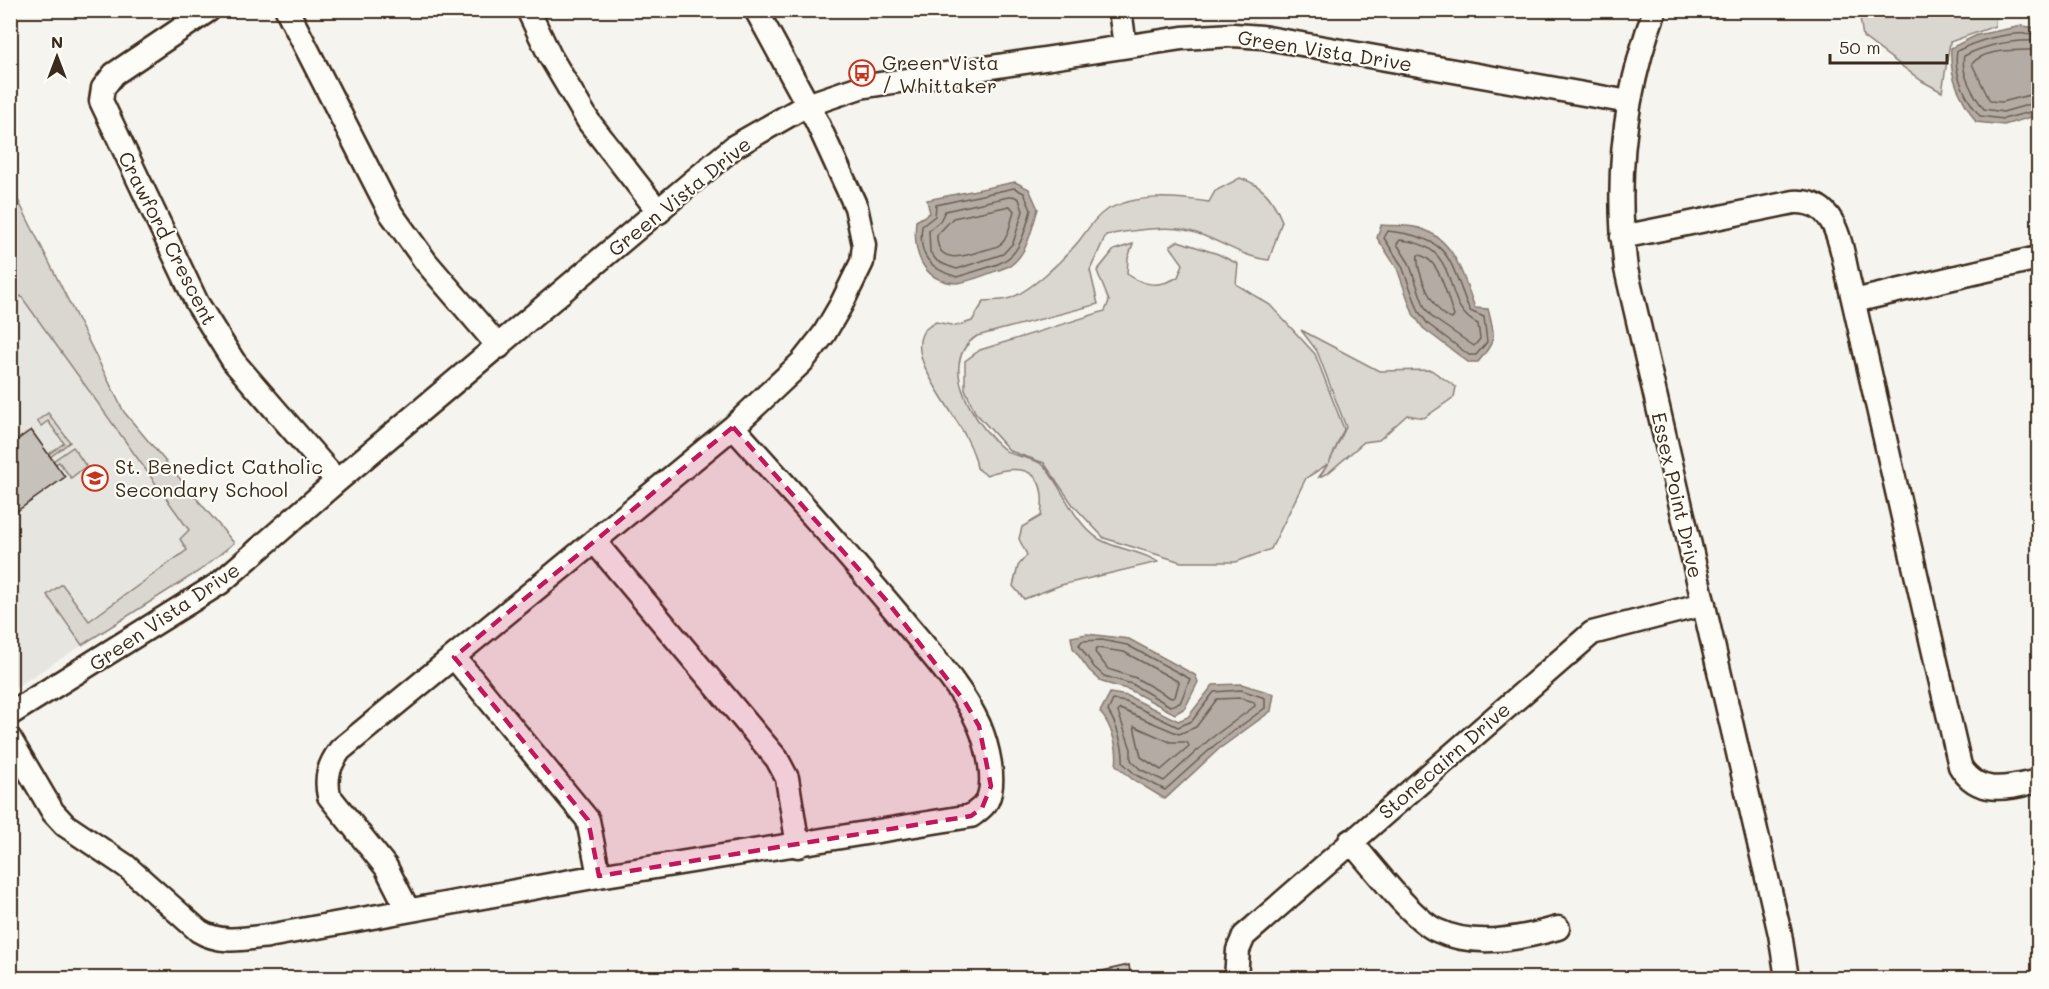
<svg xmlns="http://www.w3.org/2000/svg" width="2049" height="989" font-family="Mali,sans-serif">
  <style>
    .built { fill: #e7e5df }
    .green { fill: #dad6d0; stroke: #8a8077; stroke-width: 1.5 }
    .water { fill: #b4aca4; stroke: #84786e; stroke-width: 1.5 }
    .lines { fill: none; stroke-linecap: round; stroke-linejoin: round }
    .shore { stroke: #6b5e54; stroke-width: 1.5 }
    .building { fill: #c7c1bb; stroke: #3b2a1e; stroke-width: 1.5 }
    .minor-casing { stroke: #3b2a1e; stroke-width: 27 }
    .minor { stroke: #fdfcf7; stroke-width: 22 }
    .marked { fill: #c2185b; fill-opacity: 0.2; stroke: #c2185b; stroke-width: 4.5; stroke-dasharray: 12 8; stroke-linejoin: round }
    .labels { text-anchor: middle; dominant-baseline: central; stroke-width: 4.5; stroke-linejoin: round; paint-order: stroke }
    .street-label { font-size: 20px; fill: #3b2a1e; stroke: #fdfcf7 }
    .poi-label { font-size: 20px; fill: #3b2a1e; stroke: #fdfcf7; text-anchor: start }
  </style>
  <rect width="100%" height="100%" fill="#f5f4ee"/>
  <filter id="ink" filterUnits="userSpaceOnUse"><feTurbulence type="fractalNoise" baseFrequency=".0167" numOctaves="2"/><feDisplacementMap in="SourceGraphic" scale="12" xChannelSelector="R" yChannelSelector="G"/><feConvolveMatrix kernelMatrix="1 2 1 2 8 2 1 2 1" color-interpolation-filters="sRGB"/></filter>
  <g filter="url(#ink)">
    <path class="built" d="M 10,186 L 124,412 L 234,543 L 161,596 L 11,690 Z"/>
    <path class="green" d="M 1859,11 L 1859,10 L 1996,11 L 1995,26 L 1950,42 L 1942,92 L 1922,81 L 1863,37 Z
      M 1240,178 C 1263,185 1273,199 1282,221 L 1269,260 C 1239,257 1215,236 1185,230 C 1164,225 1128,231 1106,235 L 1090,270 L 1098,304 L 977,336 C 934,364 977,428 1006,451 C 1016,458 1035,457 1044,466 C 1063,488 1073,522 1099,539 C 1117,550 1140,550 1158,562 L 1061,585 L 1024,599 L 1013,586 L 1018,566 L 1027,555 L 1019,539 L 1022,527 L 1041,516 C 1048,471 1025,462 986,475 L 977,468 C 972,425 906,367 922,334 C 924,329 931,325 936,322 L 956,326 L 972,321 L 984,301 C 991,300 1000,301 1007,299 C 1029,293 1063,260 1078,242 C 1087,231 1093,219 1105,211 C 1136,193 1176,197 1209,202 L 1215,191 Z
      M 11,186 L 124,412 L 234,543 L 199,571 L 82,645 L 47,595 L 62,584 L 89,621 L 187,550 L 180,539 L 189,530 L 21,296 L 11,303 Z
      M 1178,241 L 1218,254 L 1238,264 L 1236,284 L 1270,305 L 1315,354 L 1344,429 L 1329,463 L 1346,427 L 1317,351 L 1301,330 L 1379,371 L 1431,370 L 1456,387 L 1454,397 L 1424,418 L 1407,415 L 1379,440 L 1364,442 L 1328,473 L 1319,477 L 1328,464 L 1306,478 L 1271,549 L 1236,562 L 1181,562 L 1104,538 L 1073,505 L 1044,463 L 1010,451 L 975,412 L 965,389 L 965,361 L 980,350 L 1105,311 L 1109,301 L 1097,271 L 1114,250 L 1133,244 L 1128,258 L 1127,274 C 1145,286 1159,288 1178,277 L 1183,264 L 1170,246 Z
      M 48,413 L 70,442 L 50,457 L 49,454 L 64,443 L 48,421 L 41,426 L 37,421 Z
      M 73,447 L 86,466 L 71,478 L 59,462 L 55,464 L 53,461 Z"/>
    <path class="water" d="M 2022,26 L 2038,28 L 2038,115 L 2004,125 L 1976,122 C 1960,96 1949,78 1951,48 L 1977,35 Z
      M 1015,182 L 1029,189 L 1038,209 C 1031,230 1028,253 1010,266 C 997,270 968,283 956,283 C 920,281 913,250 916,221 L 930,213 L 927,200 Z
      M 1381,225 C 1393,226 1407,225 1419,228 C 1456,239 1463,277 1475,308 L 1488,309 C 1495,337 1497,340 1478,362 L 1468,362 L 1423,328 L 1413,314 L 1397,268 L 1377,238 Z
      M 1087,634 L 1129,639 L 1195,675 L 1198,682 L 1185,708 L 1175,714 L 1130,690 L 1102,682 L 1089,670 L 1073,648 L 1071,637 Z
      M 1241,684 L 1274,694 L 1271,711 L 1219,749 L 1165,799 L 1132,779 L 1116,765 C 1119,748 1111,725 1100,712 L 1110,693 L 1128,696 L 1178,721 L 1188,717 L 1213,685 Z"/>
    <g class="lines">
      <path class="shore" d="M 2038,34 C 2010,32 1983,38 1957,51 C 1953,74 1966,99 1980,116 L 2003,119 L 2038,110
        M 2038,41 C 2013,40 1988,44 1964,56 C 1960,73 1974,96 1984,109 L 2003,112 L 2038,102
        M 2038,50 C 2020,50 1984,48 1972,64 L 1990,101 L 2002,102 L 2038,93
        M 1014,188 L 1024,193 L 1031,210 C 1016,266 1010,260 957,277 C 929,269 918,255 922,226 L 935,216 L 936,205 Z
        M 1013,196 L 1019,199 L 1023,211 L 1013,243 L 1003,254 L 957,269 L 948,266 L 937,261 L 930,252 L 929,230 L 940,221 L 945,211 Z
        M 1010,206 L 1014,211 C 1011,221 1009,235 1003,242 C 998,248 988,249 981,251 C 963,257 936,265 937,235 L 953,218 Z
        M 1388,231 C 1453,238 1448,259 1470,311 L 1484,317 L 1487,342 L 1476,355 L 1469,355 L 1428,324 L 1419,312 L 1402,266 L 1384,238 Z
        M 1400,240 C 1467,246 1437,305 1478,324 L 1480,339 L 1474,346 L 1433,318 L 1425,308 L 1409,263 L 1397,244 Z
        M 1418,255 C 1440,257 1447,298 1454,316 L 1452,319 C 1435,315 1415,271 1418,255 Z
        M 1102,640 L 1127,645 L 1190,679 L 1180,703 L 1170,706 L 1132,684 L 1104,676 L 1094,667 L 1079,645 L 1082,641 Z
        M 1097,648 L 1124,652 L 1179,682 L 1175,697 L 1171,698 L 1136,678 L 1108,669 L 1095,652 Z
        M 1241,690 L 1265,698 L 1265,708 L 1215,745 L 1165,790 L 1136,775 L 1123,763 C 1124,747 1117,725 1108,711 L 1113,700 L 1126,702 L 1178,727 L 1192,721 L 1214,692 Z
        M 1241,698 L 1254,702 L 1255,706 L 1210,739 L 1164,781 L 1140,769 L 1131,760 L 1131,749 L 1118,712 L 1120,709 L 1179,734 L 1196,727 L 1217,699 Z
        M 1134,726 L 1170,742 L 1187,742 L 1189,746 L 1161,770 L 1141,757 Z"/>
    </g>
    <path class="building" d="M 31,430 L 65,477 L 10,516 L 10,445 Z
      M 1129,965 L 1131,978 L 1093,978 L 1093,973 Z"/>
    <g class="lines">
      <g class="minor-casing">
        <path id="minor" d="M 209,10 L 114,74 L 103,88 L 101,101 L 197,303 L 234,362 L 337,481
          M 287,10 L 390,212 L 426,262 L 499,347
          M 528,10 L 550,56 L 589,122 L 659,212
          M 1120,10 L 1125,46
          M 1655,10 C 1624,93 1615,182 1626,269 L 1780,934 L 1787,978
          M 1622,237 L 1794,202 C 1840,199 1841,252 1850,286 L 1960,766 C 1978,797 2008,788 2038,781
          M 1854,301 L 2038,258
          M 594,541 L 777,759 L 787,778 L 798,846
          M 454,657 L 588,820 L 599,876
          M 10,714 L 220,583 L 337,481 L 735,146 L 807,105 L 860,87 L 1182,38 L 1233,35 L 1262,37 L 1629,102
          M 10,739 L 53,812 L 65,825 L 126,866 L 199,931 C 220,944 244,939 268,936 L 599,876 L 971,816 C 977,811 983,808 987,801 C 997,781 987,744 979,725 C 962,688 933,656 907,625 C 851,557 791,492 733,427
          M 1350,841 C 1371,864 1410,917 1436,930 C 1474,948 1520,939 1558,928
          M 408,910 L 386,867 L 329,796 C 325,777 329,765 340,750 L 733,427 L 802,362 L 824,334 L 841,305 L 862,262 L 864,245 L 856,207 L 817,122 L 756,10
          M 1236,978 L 1238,950 L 1244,936 L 1592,633 L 1704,604"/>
      </g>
      <use href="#minor" class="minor"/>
    </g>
  </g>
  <path class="marked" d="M 733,427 L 886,600 L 965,702 L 979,726 L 991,786 L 982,808 L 971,816 L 599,876 L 588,820 L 454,657 Z"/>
  <defs>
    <g id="bus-ring" transform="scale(1.35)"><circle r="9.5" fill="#fdfcf7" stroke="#c8321e" stroke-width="1.5"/><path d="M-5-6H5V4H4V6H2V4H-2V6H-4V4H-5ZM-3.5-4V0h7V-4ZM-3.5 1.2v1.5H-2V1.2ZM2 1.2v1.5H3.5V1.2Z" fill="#c8321e"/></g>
    <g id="school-ring" transform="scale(1.35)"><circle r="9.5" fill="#fdfcf7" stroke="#c8321e" stroke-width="1.5"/><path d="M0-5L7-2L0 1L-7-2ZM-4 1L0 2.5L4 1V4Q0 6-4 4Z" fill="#c8321e"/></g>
  </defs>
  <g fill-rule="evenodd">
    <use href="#bus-ring" x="862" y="73"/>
    <use href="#school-ring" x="95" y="478"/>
  </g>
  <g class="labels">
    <g class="street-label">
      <text transform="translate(1325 50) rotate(9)">Green Vista Drive</text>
      <text transform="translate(679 196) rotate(-39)">Green Vista Drive</text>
      <text transform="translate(168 238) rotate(63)">Crawford Crescent</text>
      <text transform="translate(1678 495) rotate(77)">Essex Point Drive</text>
      <text transform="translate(164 616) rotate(-34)">Green Vista Drive</text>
      <text transform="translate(1444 760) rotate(-41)">Stonecairn Drive</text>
    </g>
    <g class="poi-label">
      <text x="882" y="62">Green Vista<tspan x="882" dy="23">/ Whittaker</tspan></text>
      <text x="115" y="466">St. Benedict Catholic<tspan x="115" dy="23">Secondary School</tspan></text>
    </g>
  </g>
  <rect width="2049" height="989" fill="none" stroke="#fdfcf7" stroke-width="36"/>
  <rect x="18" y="18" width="2013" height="953" fill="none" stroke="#3b2a1e" stroke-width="2" filter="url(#ink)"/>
  <g transform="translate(57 57)" stroke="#fdfcf7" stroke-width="4.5" paint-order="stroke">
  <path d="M0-4.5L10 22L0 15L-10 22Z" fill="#3b2a1e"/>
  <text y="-9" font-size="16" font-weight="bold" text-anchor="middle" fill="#3b2a1e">N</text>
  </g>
  <path d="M1830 54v9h117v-9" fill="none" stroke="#3b2a1e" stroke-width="3"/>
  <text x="1839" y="54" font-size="18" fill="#3b2a1e" stroke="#fdfcf7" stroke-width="4.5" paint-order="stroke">50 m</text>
</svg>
